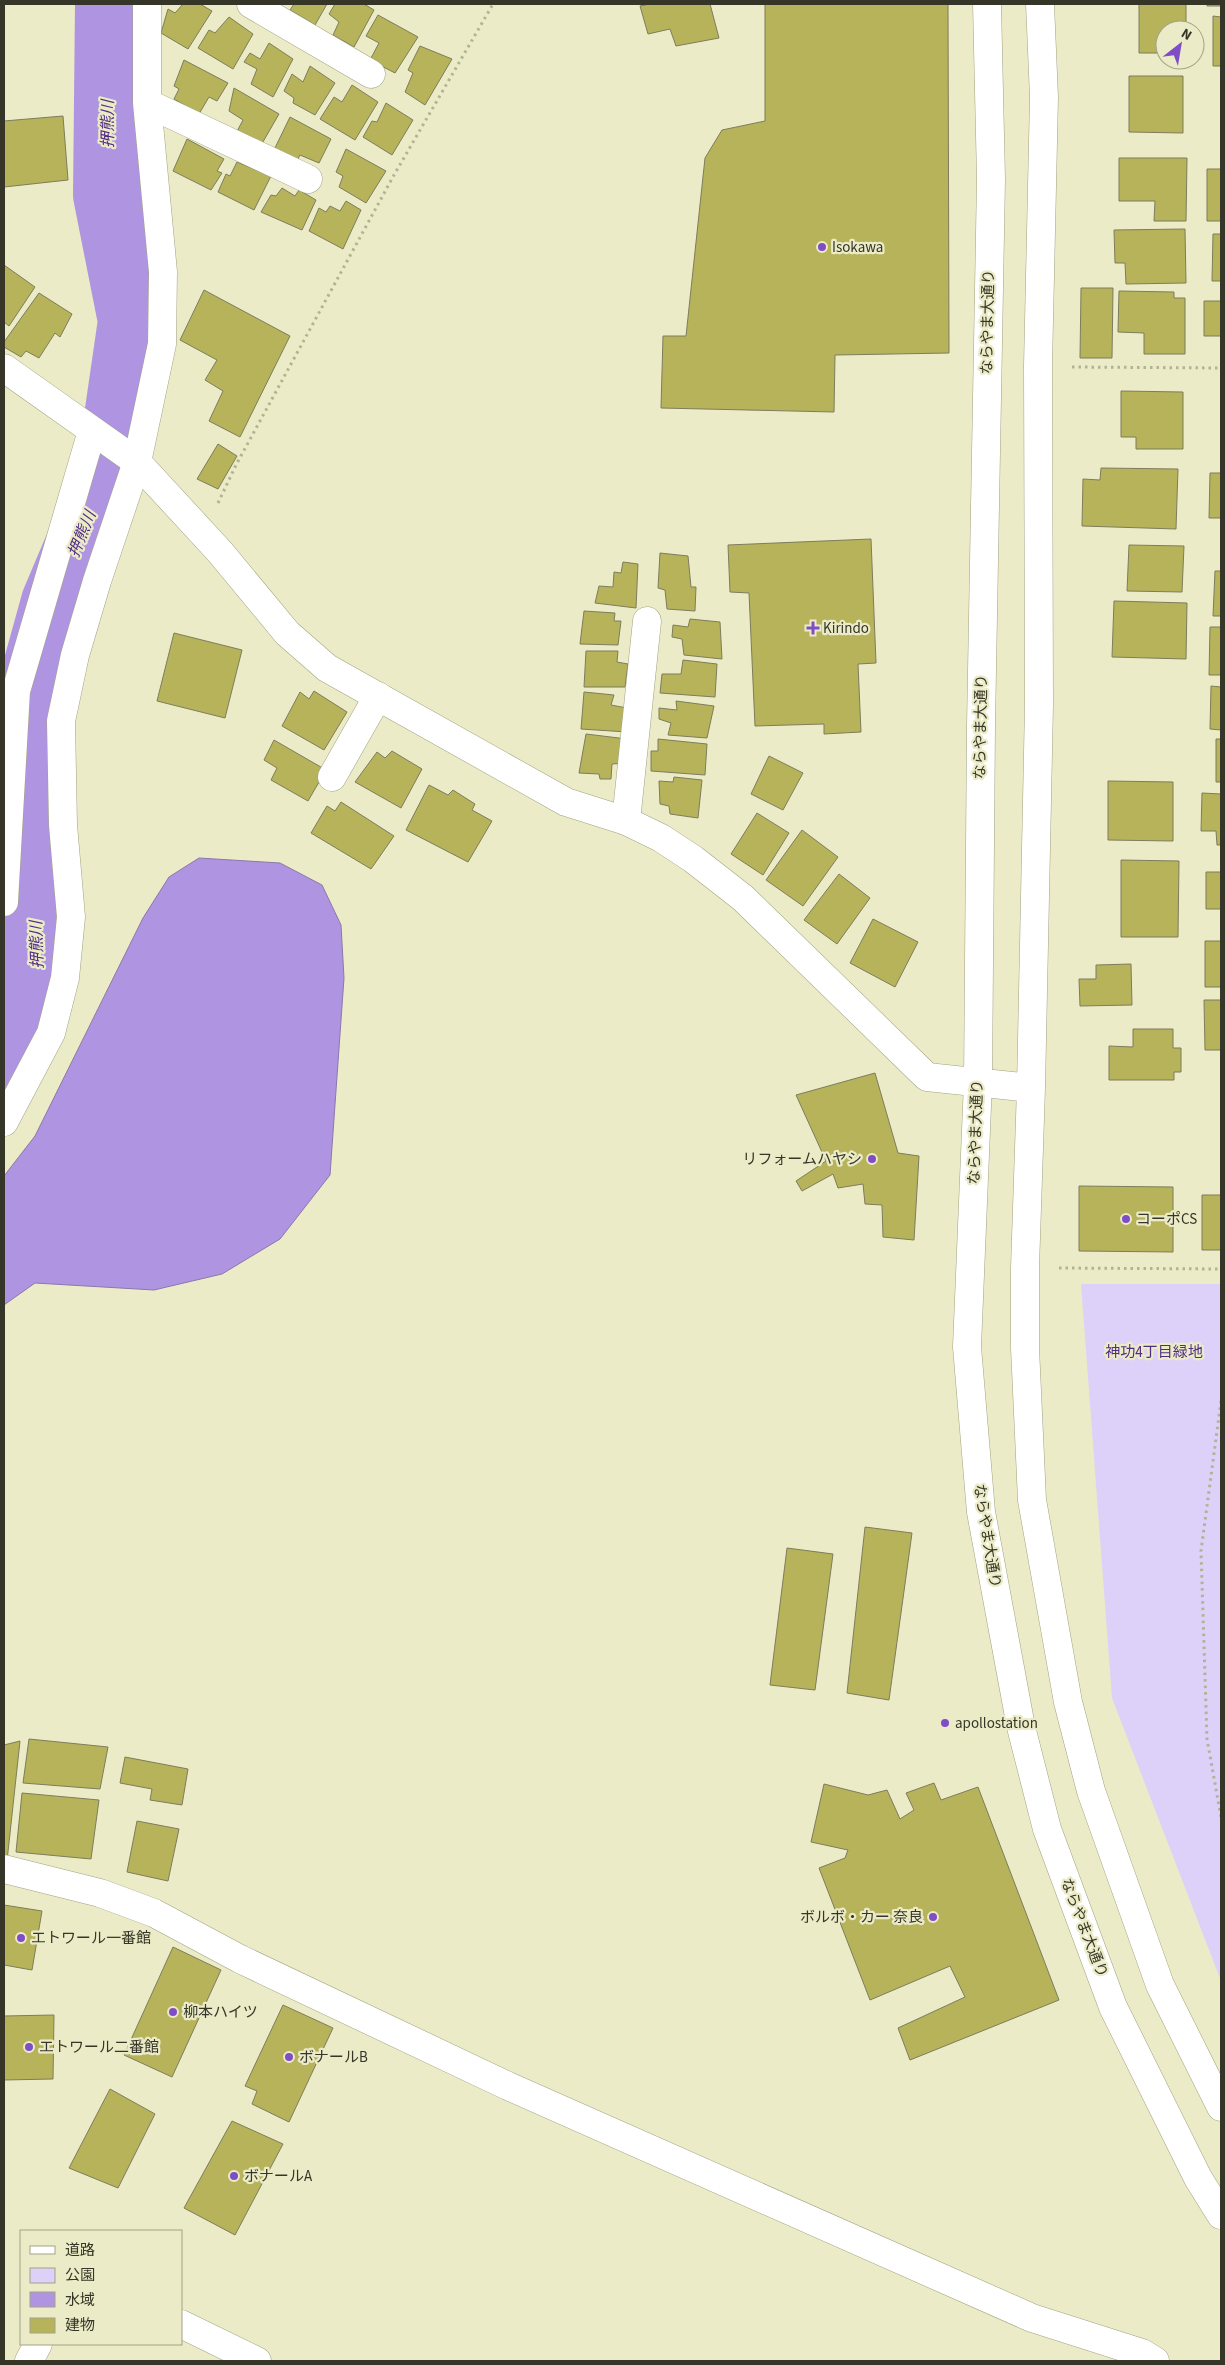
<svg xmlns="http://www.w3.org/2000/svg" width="1225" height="2365" font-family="'Source Sans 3','Noto Sans JP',sans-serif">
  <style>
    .green { fill: #ddd1f9 }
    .water { fill: #af95e1; stroke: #8b78aa }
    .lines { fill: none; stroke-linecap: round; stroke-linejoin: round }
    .river { stroke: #af95e1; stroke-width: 68 }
    .building { fill: #b6b35b; stroke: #7d7d5c }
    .minor-casing { stroke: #a3a281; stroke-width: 29 }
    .tertiary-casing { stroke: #a3a281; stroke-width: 29 }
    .path { stroke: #b2b295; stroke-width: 3; stroke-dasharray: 2.5 4; stroke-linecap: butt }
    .minor { stroke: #fff; stroke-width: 28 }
    .tertiary { stroke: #fff; stroke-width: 28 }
    .poi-dot { fill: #7f4ec6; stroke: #ebebc7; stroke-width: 2 }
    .labels { text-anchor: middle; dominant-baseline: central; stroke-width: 4.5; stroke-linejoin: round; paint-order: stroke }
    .poi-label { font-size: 15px; fill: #363628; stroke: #ebebc7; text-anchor: start }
    .street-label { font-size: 15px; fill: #363628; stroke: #ebebc7 }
    .park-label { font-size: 15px; fill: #522d85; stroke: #ebebc7 }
    .water-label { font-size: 16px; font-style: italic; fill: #522c84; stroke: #ebebc7 }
  </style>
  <rect width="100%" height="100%" fill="#ebebc7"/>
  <path class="green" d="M 1081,1284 L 1221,1284 L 1221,1981 L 1112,1698 Z"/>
  <path class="water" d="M 199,858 L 280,863 L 322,885 L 341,925 L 344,978 L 330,1175 L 280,1239 L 222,1274 L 154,1290 L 35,1283 L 4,1305 L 4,1176 L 35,1136 L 143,918 L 169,877 Z"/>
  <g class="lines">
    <path class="river" d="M 4,1057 L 39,983 L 29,769 L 29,696 L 55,602 L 88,524 L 112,459 L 132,321 L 107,195 L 109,4"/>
  </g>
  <path class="building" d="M 183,4 L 200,4 L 212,11 L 188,49 L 161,33 L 168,9 L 175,13 Z
    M 294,4 L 327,4 L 315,25 L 290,10 Z
    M 335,4 L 364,4 L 374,10 L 354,47 L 333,35 L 339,22 L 329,14 Z
    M 650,4 L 710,4 L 719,38 L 676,46 L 670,29 L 648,34 L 640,6 Z
    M 765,4 L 948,4 L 949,353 L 835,355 L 834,412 L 661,408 L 663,336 L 686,336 L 705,158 L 722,130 L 765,121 Z
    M 1139,4 L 1186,4 L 1186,30 L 1165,30 L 1165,53 L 1139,53 Z
    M 1207,4 L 1221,4 L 1221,6 L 1207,6 Z
    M 378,15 L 418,37 L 395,73 L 370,60 L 379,43 L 366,36 Z
    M 1213,16 L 1221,17 L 1221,66 L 1213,66 Z
    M 229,17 L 253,34 L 233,69 L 198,48 L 209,30 L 215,33 Z
    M 269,43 L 293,59 L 273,97 L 251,84 L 257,69 L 244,62 L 250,53 L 260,59 Z
    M 420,46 L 452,59 L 425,105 L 405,92 L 413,73 L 408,70 Z
    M 184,60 L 228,83 L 217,101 L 209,97 L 199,114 L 174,99 L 179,89 L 174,86 Z
    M 310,66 L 335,83 L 315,115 L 293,103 L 294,98 L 284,91 L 292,74 L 303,82 Z
    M 1129,76 L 1183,76 L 1183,133 L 1129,132 Z
    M 352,85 L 378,102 L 355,140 L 320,119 L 334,97 L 342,102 Z
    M 234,88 L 279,114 L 260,147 L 235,135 L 243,120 L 229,111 Z
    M 386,103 L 413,120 L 392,155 L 363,137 L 372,121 L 377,122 Z
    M 63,116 L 68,180 L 4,187 L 4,121 Z
    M 290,117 L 331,139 L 319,163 L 300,155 L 295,165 L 273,152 Z
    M 187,139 L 224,159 L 217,171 L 222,173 L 211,190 L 173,171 Z
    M 346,149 L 386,171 L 366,203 L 339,187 L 343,176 L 336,172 Z
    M 1119,158 L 1187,158 L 1186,221 L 1154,221 L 1155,201 L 1119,201 Z
    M 237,162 L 271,176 L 254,210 L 218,192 L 226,174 L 230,176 Z
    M 1207,169 L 1221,169 L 1221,221 L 1207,221 Z
    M 282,188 L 295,196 L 299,190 L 316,200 L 302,230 L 261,212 L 271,195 L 276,196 Z
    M 346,201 L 361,210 L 343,249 L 309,231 L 319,208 L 326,212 L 330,206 L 340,211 Z
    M 1185,229 L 1186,283 L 1126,284 L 1125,263 L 1115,263 L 1114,230 Z
    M 1213,234 L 1221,234 L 1221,281 L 1212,281 Z
    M 4,265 L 35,287 L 9,326 L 4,322 Z
    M 1081,288 L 1113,288 L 1112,358 L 1080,358 Z
    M 204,290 L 290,336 L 240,437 L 209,421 L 223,391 L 205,380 L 217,360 L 180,340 Z
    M 1119,291 L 1174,292 L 1174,298 L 1185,298 L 1185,354 L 1144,354 L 1144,333 L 1118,332 Z
    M 39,293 L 72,314 L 60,337 L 55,333 L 39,358 L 26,351 L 21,357 L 4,347 L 4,342 Z
    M 1204,301 L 1221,301 L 1221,336 L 1204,336 Z
    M 1121,391 L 1183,392 L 1183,449 L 1136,449 L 1136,437 L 1121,437 Z
    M 218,444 L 237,456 L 218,489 L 197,479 Z
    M 1101,468 L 1178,469 L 1176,529 L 1082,526 L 1083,479 L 1100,480 Z
    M 1210,473 L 1221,473 L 1221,518 L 1209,518 Z
    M 871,539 L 876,663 L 858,664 L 861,732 L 824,734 L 824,724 L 755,726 L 749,593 L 730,592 L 728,545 Z
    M 1129,545 L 1184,546 L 1182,592 L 1127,591 Z
    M 660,553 L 688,556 L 691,587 L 696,587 L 695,611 L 667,609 L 665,590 L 658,588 Z
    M 623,562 L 638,564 L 636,608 L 595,603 L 599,586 L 613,587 L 614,572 L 621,573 Z
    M 1215,571 L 1221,571 L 1221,616 L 1213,616 Z
    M 1114,601 L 1187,603 L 1186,659 L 1112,657 Z
    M 584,611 L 615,613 L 614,621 L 621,621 L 618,645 L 580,644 Z
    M 690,619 L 720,622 L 722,659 L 684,655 L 682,639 L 672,637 L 673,625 L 688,627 Z
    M 1210,627 L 1221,627 L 1221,675 L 1209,675 Z
    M 174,633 L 242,650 L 225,718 L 157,701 Z
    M 586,651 L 618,651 L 617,662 L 628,664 L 625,687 L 584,687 Z
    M 683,660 L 717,664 L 715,697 L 660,693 L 662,674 L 681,674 Z
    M 1211,686 L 1221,687 L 1221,730 L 1210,729 Z
    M 314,691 L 347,712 L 324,750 L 282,726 L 300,692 L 309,699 Z
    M 584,692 L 614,695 L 611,705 L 627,708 L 627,732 L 581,729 Z
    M 676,701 L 714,706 L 707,738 L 668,735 L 671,723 L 659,719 L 659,708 L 677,710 Z
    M 586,734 L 627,739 L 627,763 L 612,764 L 611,779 L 600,779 L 599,774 L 579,773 Z
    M 658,739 L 707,744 L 705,775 L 651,771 L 651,751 L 658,751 Z
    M 1216,739 L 1221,739 L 1221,782 L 1216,782 Z
    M 274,740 L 326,770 L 308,801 L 271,780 L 277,768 L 264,760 Z
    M 392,751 L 422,769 L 401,808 L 355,782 L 377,752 L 385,758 Z
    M 769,756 L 803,773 L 783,810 L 751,794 Z
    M 674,777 L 702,780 L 698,818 L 670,814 L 669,806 L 660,804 L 659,781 L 673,782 Z
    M 1108,781 L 1173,782 L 1173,841 L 1108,840 Z
    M 429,785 L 448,795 L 453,790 L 475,804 L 472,810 L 492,821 L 468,862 L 406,830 Z
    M 1202,793 L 1221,794 L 1221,845 L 1217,845 L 1216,831 L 1201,831 Z
    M 341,802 L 394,836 L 371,869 L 311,833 L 327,806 L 335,811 Z
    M 757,813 L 789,833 L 763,875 L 731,854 Z
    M 802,830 L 838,857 L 803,906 L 766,880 Z
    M 1121,860 L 1179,861 L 1178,937 L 1121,937 Z
    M 1206,872 L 1221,872 L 1221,909 L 1206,909 Z
    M 839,874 L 870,898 L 837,944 L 804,920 Z
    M 873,919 L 918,942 L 895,987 L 850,963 Z
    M 1205,941 L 1221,941 L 1221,987 L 1205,987 Z
    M 1131,964 L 1132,1005 L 1080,1006 L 1079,979 L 1096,979 L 1096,965 Z
    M 1204,1000 L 1221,1000 L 1221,1050 L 1205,1050 Z
    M 1133,1029 L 1173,1029 L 1173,1048 L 1181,1048 L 1181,1072 L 1174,1072 L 1174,1080 L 1109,1080 L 1109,1046 L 1133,1047 Z
    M 875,1073 L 898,1153 L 919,1156 L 914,1240 L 883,1237 L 882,1205 L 865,1204 L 863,1184 L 838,1188 L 833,1174 L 802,1191 L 796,1181 L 826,1161 L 796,1095 Z
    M 1079,1186 L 1173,1187 L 1173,1252 L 1079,1251 Z
    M 1202,1195 L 1221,1195 L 1221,1250 L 1202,1250 Z
    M 865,1527 L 912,1533 L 889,1700 L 847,1693 Z
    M 787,1548 L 833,1554 L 815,1690 L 770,1685 Z
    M 29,1739 L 108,1747 L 100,1789 L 23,1783 Z
    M 20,1741 L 7,1861 L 4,1860 L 4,1745 Z
    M 125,1757 L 188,1769 L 182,1805 L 150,1800 L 152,1789 L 120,1783 Z
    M 934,1783 L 941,1800 L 978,1787 L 1059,2000 L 910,2060 L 898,2028 L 965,1997 L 950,1966 L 870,2000 L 819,1868 L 845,1858 L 848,1850 L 811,1842 L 824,1784 L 868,1795 L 887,1790 L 900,1819 L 914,1810 L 906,1793 Z
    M 22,1793 L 99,1800 L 91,1859 L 16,1852 Z
    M 137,1821 L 179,1829 L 168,1881 L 127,1872 Z
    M 4,1905 L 42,1911 L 32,1970 L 4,1965 Z
    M 173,1947 L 221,1970 L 172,2077 L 124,2055 Z
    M 283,2005 L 333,2028 L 289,2122 L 252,2104 L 257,2091 L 245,2086 Z
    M 54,2015 L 53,2079 L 4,2080 L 4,2016 Z
    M 110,2089 L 155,2114 L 118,2188 L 69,2168 Z
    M 232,2121 L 283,2144 L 235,2235 L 184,2208 Z"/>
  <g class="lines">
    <g class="minor-casing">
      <path id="minor" d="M 251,4 L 371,74
        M 147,103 L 308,179
        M 332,777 L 378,696
        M 626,821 L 647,621
        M 4,902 L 16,691 L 92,431
        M 4,1122 L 51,1033 L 65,978 L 71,917 L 63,825 L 61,721 L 75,655 L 97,581 L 137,462 L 162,344 L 163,272 L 147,103 L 147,4
        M 4,1869 L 100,1893 L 154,1913 L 240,1959 L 508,2086 L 1032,2318 L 1142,2353 L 1155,2361
        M 181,2324 L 257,2361
        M 29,2361 L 38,2344"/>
    </g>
    <g class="tertiary-casing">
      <path id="tertiary" d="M 987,4 L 991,179 L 981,726 L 978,1082 L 967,1347 L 981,1512 L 1021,1727 L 1047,1829 L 1113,2007 L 1198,2178 L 1221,2215
        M 1040,4 L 1044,97 L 1038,366 L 1039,705 L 1031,1088 L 1025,1268 L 1025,1348 L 1032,1500 L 1068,1702 L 1091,1791 L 1160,1985 L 1221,2107
        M 4,368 L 137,462 L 220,552 L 287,633 L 327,668 L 566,802 L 626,821 L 661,838 L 693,859 L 743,898 L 927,1077 L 1031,1088"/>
    </g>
    <path class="path" d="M 1072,367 L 1221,368
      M 218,503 L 236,465 L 394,175 L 493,4
      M 1059,1268 L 1221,1269
      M 1221,1401 L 1201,1551 L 1207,1739 L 1221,1817"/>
    <use href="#minor" class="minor"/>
    <use href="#tertiary" class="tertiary"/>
  </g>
  <g class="poi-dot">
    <circle cx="822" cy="247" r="5"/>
    <path d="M810.5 620.5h5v5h5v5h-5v5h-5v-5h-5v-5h5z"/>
    <circle cx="872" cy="1159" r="5"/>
    <circle cx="1126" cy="1219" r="5"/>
    <circle cx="945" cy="1723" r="5"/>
    <circle cx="933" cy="1917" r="5"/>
    <circle cx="21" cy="1938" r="5"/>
    <circle cx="173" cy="2012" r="5"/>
    <circle cx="29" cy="2047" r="5"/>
    <circle cx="289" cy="2057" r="5"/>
    <circle cx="234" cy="2176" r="5"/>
  </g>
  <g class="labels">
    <g class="poi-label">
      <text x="832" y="247">Isokawa</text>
      <text x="823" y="628">Kirindo</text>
      <text x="862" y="1159" text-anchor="end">リフォームハヤシ</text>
      <text x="1136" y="1219">コーポCS</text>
      <text x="955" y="1723">apollostation</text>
      <text x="923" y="1917" text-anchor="end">ボルボ・カー 奈良</text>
      <text x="31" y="1938">エトワール一番館</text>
      <text x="183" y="2012">柳本ハイツ</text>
      <text x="39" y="2047">エトワール二番館</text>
      <text x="299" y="2057">ボナールB</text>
      <text x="244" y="2176">ボナールA</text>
    </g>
    <g class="street-label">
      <text transform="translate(988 322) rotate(-89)">ならやま大通り</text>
      <text transform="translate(981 727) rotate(-89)">ならやま大通り</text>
      <text transform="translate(976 1132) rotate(-88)">ならやま大通り</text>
      <text transform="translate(987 1536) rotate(81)">ならやま大通り</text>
      <text transform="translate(1084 1928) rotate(69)">ならやま大通り</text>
    </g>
    <g class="park-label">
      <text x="1154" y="1352">神功4丁目緑地</text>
    </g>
    <g class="water-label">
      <text transform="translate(108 124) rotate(-90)">押熊川</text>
      <text transform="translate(82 534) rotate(-68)">押熊川</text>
      <text transform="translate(37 945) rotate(-92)">押熊川</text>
    </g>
  </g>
  <rect width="1225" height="2365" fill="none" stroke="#363628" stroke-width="10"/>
  <rect x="20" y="2230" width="162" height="115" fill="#ebebc7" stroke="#a3a387"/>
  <rect x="30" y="2246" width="25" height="8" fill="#ffffff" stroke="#a3a387"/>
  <text x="65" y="2255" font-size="15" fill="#363628">道路</text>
  <rect x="30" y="2268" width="25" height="15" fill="#ddd1f9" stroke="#a3a387"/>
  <text x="65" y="2280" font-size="15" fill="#363628">公園</text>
  <rect x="30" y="2292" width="25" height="15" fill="#af95e1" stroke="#a3a387"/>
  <text x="65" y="2305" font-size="15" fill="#363628">水域</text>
  <rect x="30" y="2318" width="25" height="15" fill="#b6b35b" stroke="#a3a387"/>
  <text x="65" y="2330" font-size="15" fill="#363628">建物</text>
  <g transform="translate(1180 45) rotate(31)"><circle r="24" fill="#ebebc7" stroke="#a3a387"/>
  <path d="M0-4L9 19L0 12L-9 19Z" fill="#7f4ec6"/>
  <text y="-8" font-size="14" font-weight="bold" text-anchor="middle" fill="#363628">N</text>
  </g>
</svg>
